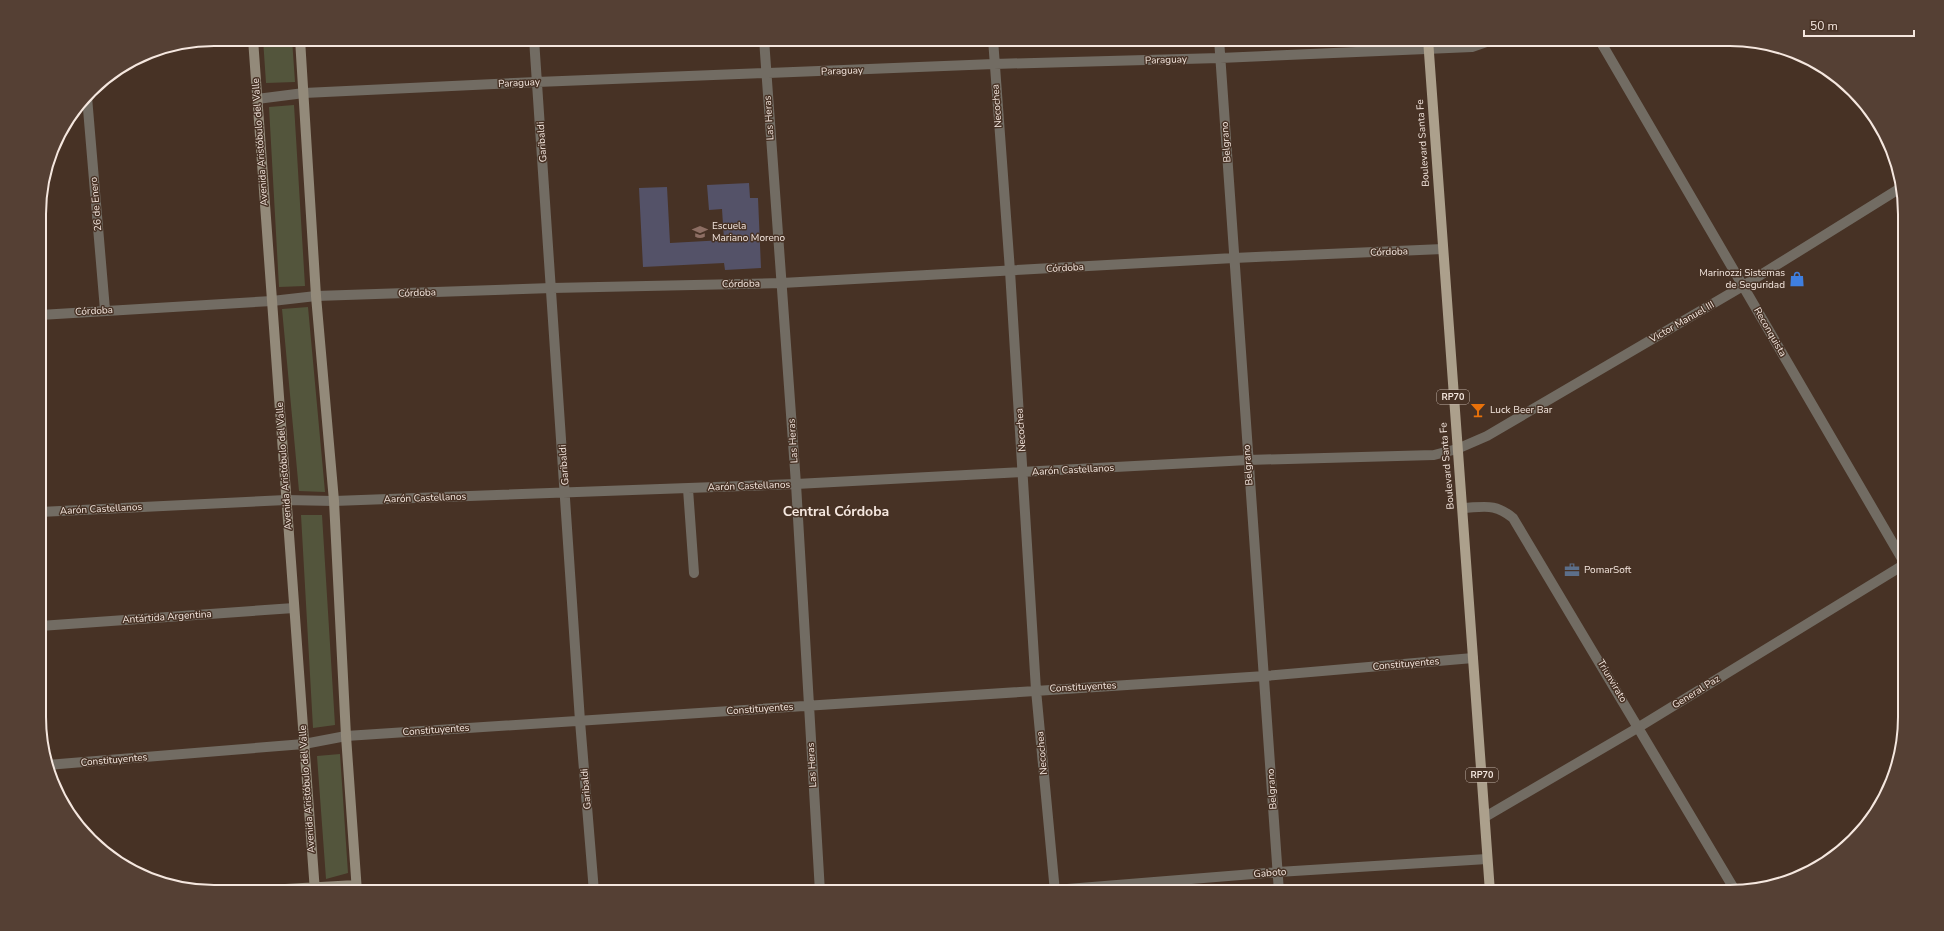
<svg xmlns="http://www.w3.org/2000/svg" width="1944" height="931" font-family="'Nunito Sans',sans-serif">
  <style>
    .park { fill: #53553c }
    .building { fill: #545268 }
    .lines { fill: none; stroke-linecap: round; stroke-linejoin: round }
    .street { stroke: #726c63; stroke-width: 10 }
    .secondary { stroke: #938a7a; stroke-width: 10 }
    .primary { stroke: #aca08c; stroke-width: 10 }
    .labels { text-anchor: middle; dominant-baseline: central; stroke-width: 3; stroke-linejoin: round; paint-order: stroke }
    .shield { fill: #473225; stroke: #c1b1a7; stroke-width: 1 }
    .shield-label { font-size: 9px; font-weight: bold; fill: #f5e7df }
    .street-label { font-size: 10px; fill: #f5e7df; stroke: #473225 }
    .poi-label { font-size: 10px; fill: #f5e7df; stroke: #473225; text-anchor: start }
    .district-label { font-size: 14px; font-weight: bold; fill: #f5e7df; stroke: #473225 }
    .rim { fill: none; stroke: #f5e7df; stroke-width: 2 }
  </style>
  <rect width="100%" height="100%" fill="#473225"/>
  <path class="park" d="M 263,39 L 292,39 L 295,82 L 266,83 Z
    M 294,105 L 305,286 L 279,287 L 269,107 Z
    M 308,307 L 325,492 L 299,491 L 282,309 Z
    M 301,515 L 322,515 L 335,725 L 313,728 Z
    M 340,754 L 348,873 L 326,879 L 317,756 Z"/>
  <path class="building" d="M 749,183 L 750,198 L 758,198 L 761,268 L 725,270 L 724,263 L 643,267 L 639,188 L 667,187 L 670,243 L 724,240 L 722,209 L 709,210 L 707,185 Z"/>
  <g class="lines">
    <path class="street" d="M 534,39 L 580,721 L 594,892
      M 764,39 L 796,484 L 820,892
      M 993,39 L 1010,271 L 1036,690 L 1055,892
      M 1219,39 L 1279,892
      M 1599,39 L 1905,564
      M 87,97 L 105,310
      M 257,99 L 304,93 L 537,82 L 994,64 L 1220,58 L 1472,47 L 1495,39
      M 40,315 L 272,301 L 316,296 L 552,288 L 782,283 L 1234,258 L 1443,249
      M 688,489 L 694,573
      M 1463,508 C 1485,507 1495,503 1513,518 L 1736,892
      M 40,512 L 286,500 L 334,501 L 796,484 L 1248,460 L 1434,455 L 1457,449 L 1487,436 L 1743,286 L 1902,187
      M 40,626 L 294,608
      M 47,765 L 304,744 L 346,736 L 1265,676 L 1473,658
      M 1485,817 L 1639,727 L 1905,564
      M 1030,892 L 1278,872 L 1487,859"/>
    <path class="secondary" d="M 253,39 L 315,892
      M 300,39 L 316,296 L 334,501 L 346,736 L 357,892
      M 234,892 L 356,885"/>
    <path class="primary" d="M 1428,39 L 1490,892"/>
  </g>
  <defs>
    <g id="school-bare" transform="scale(1.2)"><path d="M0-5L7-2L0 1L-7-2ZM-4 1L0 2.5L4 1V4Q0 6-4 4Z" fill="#8d6e63" stroke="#473225" stroke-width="2.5" paint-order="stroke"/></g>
    <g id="shop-bare" transform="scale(1.2)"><path d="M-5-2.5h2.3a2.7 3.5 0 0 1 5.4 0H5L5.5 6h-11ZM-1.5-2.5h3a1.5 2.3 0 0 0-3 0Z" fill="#3f7fe0" stroke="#473225" stroke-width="2.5" paint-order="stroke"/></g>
    <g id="bar-bare" transform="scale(1.2)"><path d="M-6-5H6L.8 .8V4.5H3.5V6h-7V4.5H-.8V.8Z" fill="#e8710a" stroke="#473225" stroke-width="2.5" paint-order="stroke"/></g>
    <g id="office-bare" transform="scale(1.2)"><path d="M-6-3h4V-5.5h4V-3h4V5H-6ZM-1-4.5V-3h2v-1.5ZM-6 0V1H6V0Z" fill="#5c6f8a" stroke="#473225" stroke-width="2.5" paint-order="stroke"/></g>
  </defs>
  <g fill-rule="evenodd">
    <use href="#school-bare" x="700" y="232"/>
    <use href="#shop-bare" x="1797" y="279"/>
    <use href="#bar-bare" x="1478" y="410"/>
    <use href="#office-bare" x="1572" y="570"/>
  </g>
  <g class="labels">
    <g class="shield">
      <rect x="1437" y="390" width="32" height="14" rx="3"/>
      <rect x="1466" y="768" width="32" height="14" rx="3"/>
    </g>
    <g class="shield-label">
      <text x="1453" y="397">RP70</text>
      <text x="1482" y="775">RP70</text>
    </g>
    <g class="street-label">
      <text transform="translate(1166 60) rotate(-2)">Paraguay</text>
      <text transform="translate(842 71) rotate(-2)">Paraguay</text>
      <text transform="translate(519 83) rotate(-3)">Paraguay</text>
      <text transform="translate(997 106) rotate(-94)">Necochea</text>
      <text transform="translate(769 118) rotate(-94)">Las Heras</text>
      <text transform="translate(260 142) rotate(-94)">Avenida Aristóbulo del Valle</text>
      <text transform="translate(542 142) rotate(-94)">Garibaldi</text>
      <text transform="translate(1226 142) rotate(-94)">Belgrano</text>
      <text transform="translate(1423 143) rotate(-94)">Boulevard Santa Fe</text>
      <text transform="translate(96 204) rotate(-95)">26 de Enero</text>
      <text transform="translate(1389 252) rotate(-2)">Córdoba</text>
      <text transform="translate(1065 268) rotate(-3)">Córdoba</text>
      <text transform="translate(741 284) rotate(-1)">Córdoba</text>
      <text transform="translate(417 293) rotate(-2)">Córdoba</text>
      <text transform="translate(94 311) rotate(-3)">Córdoba</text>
      <text transform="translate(1682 322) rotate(-30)">Victor Manuel III</text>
      <text transform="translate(1770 332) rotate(60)">Reconquista</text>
      <text transform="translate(1021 430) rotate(-94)">Necochea</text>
      <text transform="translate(793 441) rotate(-94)">Las Heras</text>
      <text transform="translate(564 465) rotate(-94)">Garibaldi</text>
      <text transform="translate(1248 465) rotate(-94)">Belgrano</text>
      <text transform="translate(284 466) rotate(-94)">Avenida Aristóbulo del Valle</text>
      <text transform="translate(1447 466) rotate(-95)">Boulevard Santa Fe</text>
      <text transform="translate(1073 470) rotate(-3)">Aarón Castellanos</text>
      <text transform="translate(749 486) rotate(-2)">Aarón Castellanos</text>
      <text transform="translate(425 498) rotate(-2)">Aarón Castellanos</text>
      <text transform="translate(101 509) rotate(-3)">Aarón Castellanos</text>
      <text transform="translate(167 617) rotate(-4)">Antártida Argentina</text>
      <text transform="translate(1406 664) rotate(-5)">Constituyentes</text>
      <text transform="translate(1612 681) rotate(59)">Triunvirato</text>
      <text transform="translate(1083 687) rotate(-3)">Constituyentes</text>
      <text transform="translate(1696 692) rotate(-32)">General Paz</text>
      <text transform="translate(760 709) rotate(-4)">Constituyentes</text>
      <text transform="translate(436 730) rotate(-4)">Constituyentes</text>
      <text transform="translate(1042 753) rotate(-95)">Necochea</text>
      <text transform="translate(114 760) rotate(-5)">Constituyentes</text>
      <text transform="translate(812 765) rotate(-93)">Las Heras</text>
      <text transform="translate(307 789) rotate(-94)">Avenida Aristóbulo del Valle</text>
      <text transform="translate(586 789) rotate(-95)">Garibaldi</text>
      <text transform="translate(1272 789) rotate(-94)">Belgrano</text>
      <text transform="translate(1270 873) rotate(-4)">Gaboto</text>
    </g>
    <g class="poi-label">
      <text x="712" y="226">Escuela<tspan x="712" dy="12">Mariano Moreno</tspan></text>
      <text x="1785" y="273" text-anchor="end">Marinozzi Sistemas<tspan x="1785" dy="12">de Seguridad</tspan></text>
      <text x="1490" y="410">Luck Beer Bar</text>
      <text x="1584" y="570">PomarSoft</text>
    </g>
    <g class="district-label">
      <text x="836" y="511">Central Córdoba</text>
    </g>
  </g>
  <path d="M0 0H1944V931H0ZM214 46H1730A168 168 0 0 1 1898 214V717A168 168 0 0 1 1730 885H214A168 168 0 0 1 46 717V214A168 168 0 0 1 214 46Z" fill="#554034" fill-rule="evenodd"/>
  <path class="rim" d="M214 46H1730A168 168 0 0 1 1898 214V717A168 168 0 0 1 1730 885H214A168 168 0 0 1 46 717V214A168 168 0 0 1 214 46Z"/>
  <path d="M1804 30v6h110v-6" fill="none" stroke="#f5e7df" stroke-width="2"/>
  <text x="1810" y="30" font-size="12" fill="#f5e7df" stroke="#473225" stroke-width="3" paint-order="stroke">50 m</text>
</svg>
